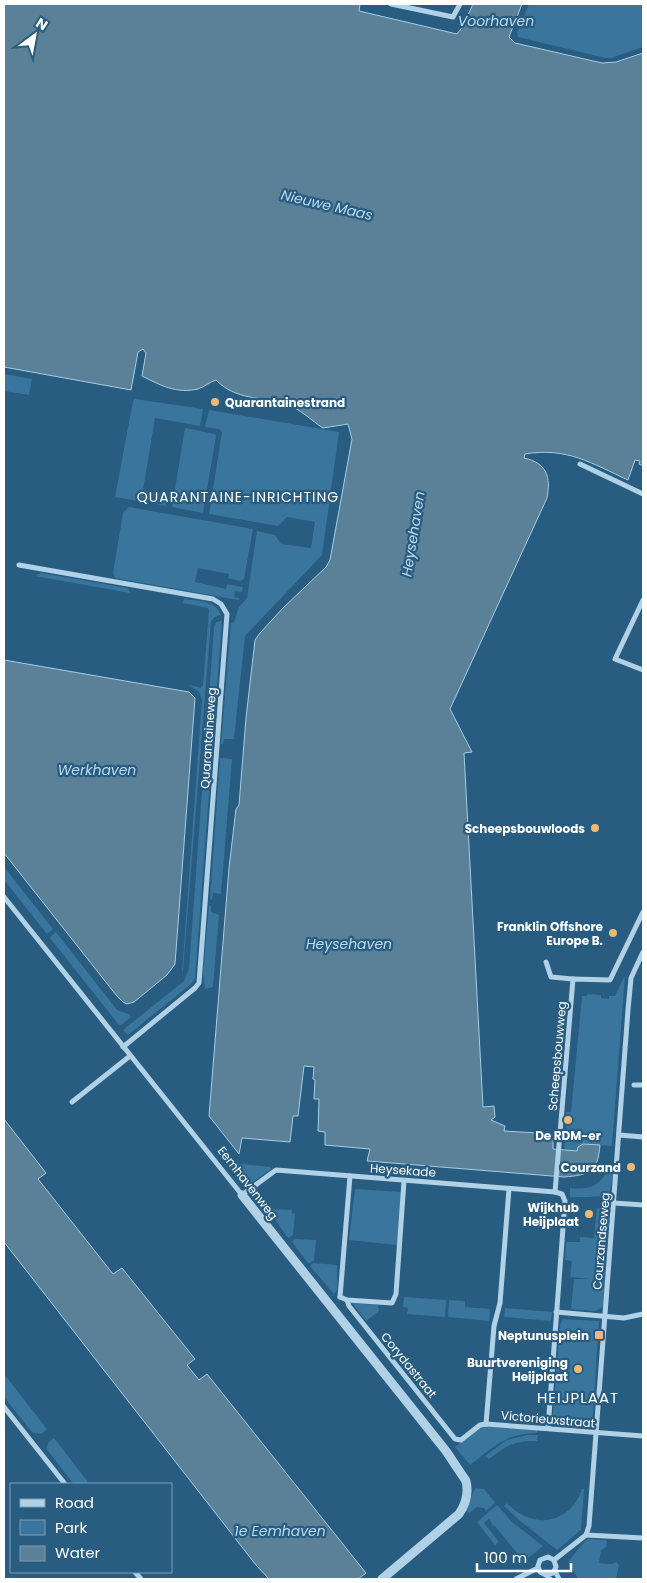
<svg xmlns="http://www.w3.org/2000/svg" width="647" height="1583" font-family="Poppins,sans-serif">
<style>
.green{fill:#39759c}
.water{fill:#5b8199;stroke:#a5cde6}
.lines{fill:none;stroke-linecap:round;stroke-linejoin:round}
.minor{stroke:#b0d1e6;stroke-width:5}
.tertiary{stroke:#b0d1e6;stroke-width:9}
.poi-dot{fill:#eeb976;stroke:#285c81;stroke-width:2}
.labels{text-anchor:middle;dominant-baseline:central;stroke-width:4.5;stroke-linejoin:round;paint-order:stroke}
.poi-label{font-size:12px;font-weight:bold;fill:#fff;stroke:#285c81;text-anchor:end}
.street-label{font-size:12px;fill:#fff;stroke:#285c81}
.water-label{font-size:14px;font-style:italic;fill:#bbdaee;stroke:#285c81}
.neighbourhood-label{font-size:14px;letter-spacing:1px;fill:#fff;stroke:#285c81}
.quarter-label{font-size:15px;letter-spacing:1px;fill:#fff;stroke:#285c81}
</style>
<rect width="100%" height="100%" fill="#285c81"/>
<!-- green -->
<g class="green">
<polygon points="529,4 643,4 643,47 611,58 605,58 518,37 517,32"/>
<polygon points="4,374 32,379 29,395 4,391"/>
<polygon points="135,399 203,409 200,426 155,418 143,490 168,496 166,506 115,497 133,401"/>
<polygon points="209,410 339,432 322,555 245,636 234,739 224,739 223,744 221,744 231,623 234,622 239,607 247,598 257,531 275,535 281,544 311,548 315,522 287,517 278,526 209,514 222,432 219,429 205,427"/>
<polygon points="185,428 215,434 216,436 203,513 172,507"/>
<polygon points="129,507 253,529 244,579 240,581 228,578 229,574 198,568 195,582 226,589 227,584 243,587 242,592 235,591 234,597 240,598 238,600 115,578 113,573 123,513"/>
<polygon points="41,573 127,588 129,590 130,593 35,576"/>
<path d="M184,599C197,601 216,600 221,615L215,617L211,621L183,970L182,972L202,700L199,692L189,685L201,688L203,685L209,610L208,608L183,603Z"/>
<polygon points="222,621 195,978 191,984 128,1035 123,1030 184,981 189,969 214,627 216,622"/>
<polygon points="220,758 232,759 221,894 213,893 212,899 210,900"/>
<polygon points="4,867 53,929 47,934 4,880"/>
<polygon points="209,905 211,906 211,912 219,915 213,987 205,989 203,974"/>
<polygon points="56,932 117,1010 129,1014 131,1017 121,1025 119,1025 50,938 50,937"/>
<polygon points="625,975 612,1146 583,1144 578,1152 564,1150 567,1122 566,1112 571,1112 582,996 587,996 587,994 601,995 601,998 609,999 609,996 615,996"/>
<polygon points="232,1163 270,1167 271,1169 251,1184 250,1182 249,1183"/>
<path d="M614,1169L609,1196C595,1196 583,1198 570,1197V1188C588,1190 599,1187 608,1170Z"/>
<polygon points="355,1189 401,1192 397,1245 349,1240"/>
<polygon points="597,1208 608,1209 608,1212 610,1213 603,1307 595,1311 571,1309 574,1279 590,1279 570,1277 572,1261 565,1260 566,1244 567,1242 580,1242 580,1237 594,1238"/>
<polygon points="272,1209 292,1210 292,1213 295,1214 293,1235 288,1238 269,1211"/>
<polygon points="295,1239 316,1240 314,1260 310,1263 308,1263 292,1242"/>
<polygon points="313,1263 337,1265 337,1290 334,1294 310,1266"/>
<polygon points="404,1297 446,1300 445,1317 407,1314 408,1308 403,1307"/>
<polygon points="449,1300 465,1301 465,1307 490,1309 489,1321 448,1317"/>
<polygon points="352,1303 378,1305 379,1311 366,1321"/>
<polygon points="505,1308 552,1312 551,1321 504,1317"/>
<polygon points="563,1319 599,1321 592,1429 552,1426 560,1325"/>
<polygon points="4,1374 47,1429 41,1434 34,1433 31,1431 4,1397"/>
<path d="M481,1426L537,1430V1433C504,1434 495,1446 470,1465L455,1447Z"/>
<path d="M527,1435H538L537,1441C514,1441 507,1445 489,1459L485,1456L507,1440Z"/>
<path d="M54,1438L88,1482C83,1485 77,1485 72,1482L49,1452L47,1449L48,1443Z"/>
<polygon points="476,1488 484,1489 495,1503 486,1511 484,1508 477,1507 469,1513 467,1511 473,1492"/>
<path d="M582,1489H584L581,1530L557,1550L519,1520L504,1506L507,1503C531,1530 570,1525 582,1489Z"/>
<polygon points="497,1505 512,1522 543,1546 522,1563 520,1561 522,1559 494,1525 492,1526 492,1524 489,1519 484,1523 499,1542 495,1545 477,1522"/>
<polygon points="589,1539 605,1540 607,1541 606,1547 601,1550 599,1563 612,1564 616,1562 619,1565 616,1579 578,1579 568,1562 586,1540"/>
</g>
<!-- water -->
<g class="water">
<path d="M4,4H360L359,11L457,34L463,26L473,4H522L509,37L515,43L602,63L616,62L643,53V466L639,464L640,461L635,460L628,480C591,463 567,447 525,454L524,458C547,463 551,477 547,498L450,709L472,752L464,753L483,1107L494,1106L495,1117L491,1120L505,1126L504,1131L538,1133L553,1139V1149L577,1151L578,1147L583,1144L600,1145C598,1172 589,1175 564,1177L367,1161L370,1149L325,1145V1132L318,1131L319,1099H314L315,1080L313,1079L314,1067L304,1066L298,1116H293L290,1142L242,1138L239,1154L209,1116L229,868L236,809L239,805L246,718L255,640L260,633L283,608L326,567L330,560L352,439L348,424L323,428C312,421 299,408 286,404C262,397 235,400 216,380C210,382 204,387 198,389C176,394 160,385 142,376L146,353L143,349L138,352L131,390L4,367Z"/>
<polygon points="4,660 189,692 195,698 175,964 167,975 134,1002 127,1004 123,1002 116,995 4,853"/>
<polygon points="4,1119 46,1173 38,1179 113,1274 122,1268 195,1359 187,1365 199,1380 207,1374 366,1573 358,1579 269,1579 256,1565 4,1242"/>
</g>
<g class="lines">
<!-- minor -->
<g class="minor">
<polyline points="391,4 453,17 460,4"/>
<polyline points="580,464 643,494"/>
<polyline points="19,565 213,599 221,604 227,614 199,983 195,988 123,1047"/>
<polyline points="643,600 615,659 643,670"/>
<polyline points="4,897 242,1195 276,1170 555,1192 562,1194 565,1201 548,1428"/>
<polyline points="546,962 551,977 573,979"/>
<polyline points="634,1085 643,1085"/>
<polyline points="72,1102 130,1056"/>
<polyline points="619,1135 643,1137"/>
<polyline points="555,1192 573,979 610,980 643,912"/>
<polyline points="614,1203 643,1205"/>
<polyline points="340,1297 347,1300 392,1303 396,1294 404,1181"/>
<polyline points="340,1297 350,1176"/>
<polyline points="347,1300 349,1306 455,1439 461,1440 480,1425 486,1424 643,1436"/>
<polyline points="556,1312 624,1318 643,1314"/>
<polyline points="4,1407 65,1484"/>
<polyline points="486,1424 494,1326 500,1303 509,1189"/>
<polyline points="586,1535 643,1538"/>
<polyline points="554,1560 586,1535 589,1526 628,1010 631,978 643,952"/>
<polyline points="555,1571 559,1579"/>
<polyline points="135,1572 141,1579"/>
<polyline points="546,1575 553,1573 556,1567 554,1560 548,1557 540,1560 538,1566 540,1572 546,1575 550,1579"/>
<polyline points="516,1579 538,1568"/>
</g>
<!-- tertiary -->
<path class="tertiary" d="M242,1195L446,1451L466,1481C469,1494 466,1504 459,1514L382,1579"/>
</g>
<!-- markers -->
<g class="poi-dot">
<circle cx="215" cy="402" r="5"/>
<circle cx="595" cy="828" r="5"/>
<circle cx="613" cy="933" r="5"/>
<circle cx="568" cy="1120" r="5"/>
<circle cx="631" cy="1167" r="5"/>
<circle cx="589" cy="1214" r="5"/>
<rect x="594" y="1330" width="10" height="10" rx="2.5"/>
<circle cx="578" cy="1369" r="5"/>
</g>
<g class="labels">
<!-- poi labels -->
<g class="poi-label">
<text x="225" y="402" text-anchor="start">Quarantainestrand</text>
<text x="585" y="828">Scheepsbouwloods</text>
<text x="603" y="926">Franklin Offshore<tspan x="603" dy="14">Europe B.</tspan></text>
<text x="568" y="1135" text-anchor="middle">De RDM-er</text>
<text x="621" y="1167">Courzand</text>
<text x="579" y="1207">Wijkhub<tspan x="579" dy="14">Heijplaat</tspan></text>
<text x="589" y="1335">Neptunusplein</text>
<text x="568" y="1362">Buurtvereniging<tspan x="568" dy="14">Heijplaat</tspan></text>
</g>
<!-- street labels -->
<g class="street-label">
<text transform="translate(208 738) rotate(-86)">Quarantaineweg</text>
<text transform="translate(557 1056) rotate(-85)">Scheepsbouwweg</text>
<text transform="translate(403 1170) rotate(4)">Heysekade</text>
<text transform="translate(248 1183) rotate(52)">Eemhavenweg</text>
<text transform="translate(601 1241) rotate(-85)">Courzandseweg</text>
<text transform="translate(409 1365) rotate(51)">Corydastraat</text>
<text transform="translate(548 1419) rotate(5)">Victorieuxstraat</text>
</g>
<!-- water labels -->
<g class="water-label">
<text x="496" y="21">Voorhaven</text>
<text transform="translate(327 205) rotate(13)">Nieuwe Maas</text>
<text transform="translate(413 534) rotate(-81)">Heysehaven</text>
<text x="97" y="770">Werkhaven</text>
<text x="349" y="944">Heysehaven</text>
<text x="280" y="1531">1e Eemhaven</text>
</g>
<!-- neighbourhood labels -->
<g class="neighbourhood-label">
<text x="238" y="497">QUARANTAINE-INRICHTING</text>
</g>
<!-- quarter labels -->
<g class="quarter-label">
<text x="578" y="1397">HEIJPLAAT</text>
</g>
</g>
<!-- border -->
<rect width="647" height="1583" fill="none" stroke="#ffffff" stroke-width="10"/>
<!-- legend -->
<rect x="10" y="1483" width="162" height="90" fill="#285c81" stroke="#7e9db3"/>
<rect x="20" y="1499" width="25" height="8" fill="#b0d1e6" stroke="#7e9db3"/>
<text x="55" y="1508" font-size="15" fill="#ffffff">Road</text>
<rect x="20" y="1520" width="25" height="15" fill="#39759c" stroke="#7e9db3"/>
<text x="55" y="1533" font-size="15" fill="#ffffff">Park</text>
<rect x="20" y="1546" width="25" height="15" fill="#5b8199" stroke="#7e9db3"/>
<text x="55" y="1558" font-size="15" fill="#ffffff">Water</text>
<!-- north arrow -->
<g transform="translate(35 35) rotate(32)" stroke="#285c81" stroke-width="4" paint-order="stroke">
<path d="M0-4L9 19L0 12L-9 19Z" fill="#ffffff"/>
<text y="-8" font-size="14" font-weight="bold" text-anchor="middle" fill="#ffffff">N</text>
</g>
<!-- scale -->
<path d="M477 1563v8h94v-8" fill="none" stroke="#ffffff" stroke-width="2.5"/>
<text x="484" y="1563" font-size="15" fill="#ffffff" stroke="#285c81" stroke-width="4" paint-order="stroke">100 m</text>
</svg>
